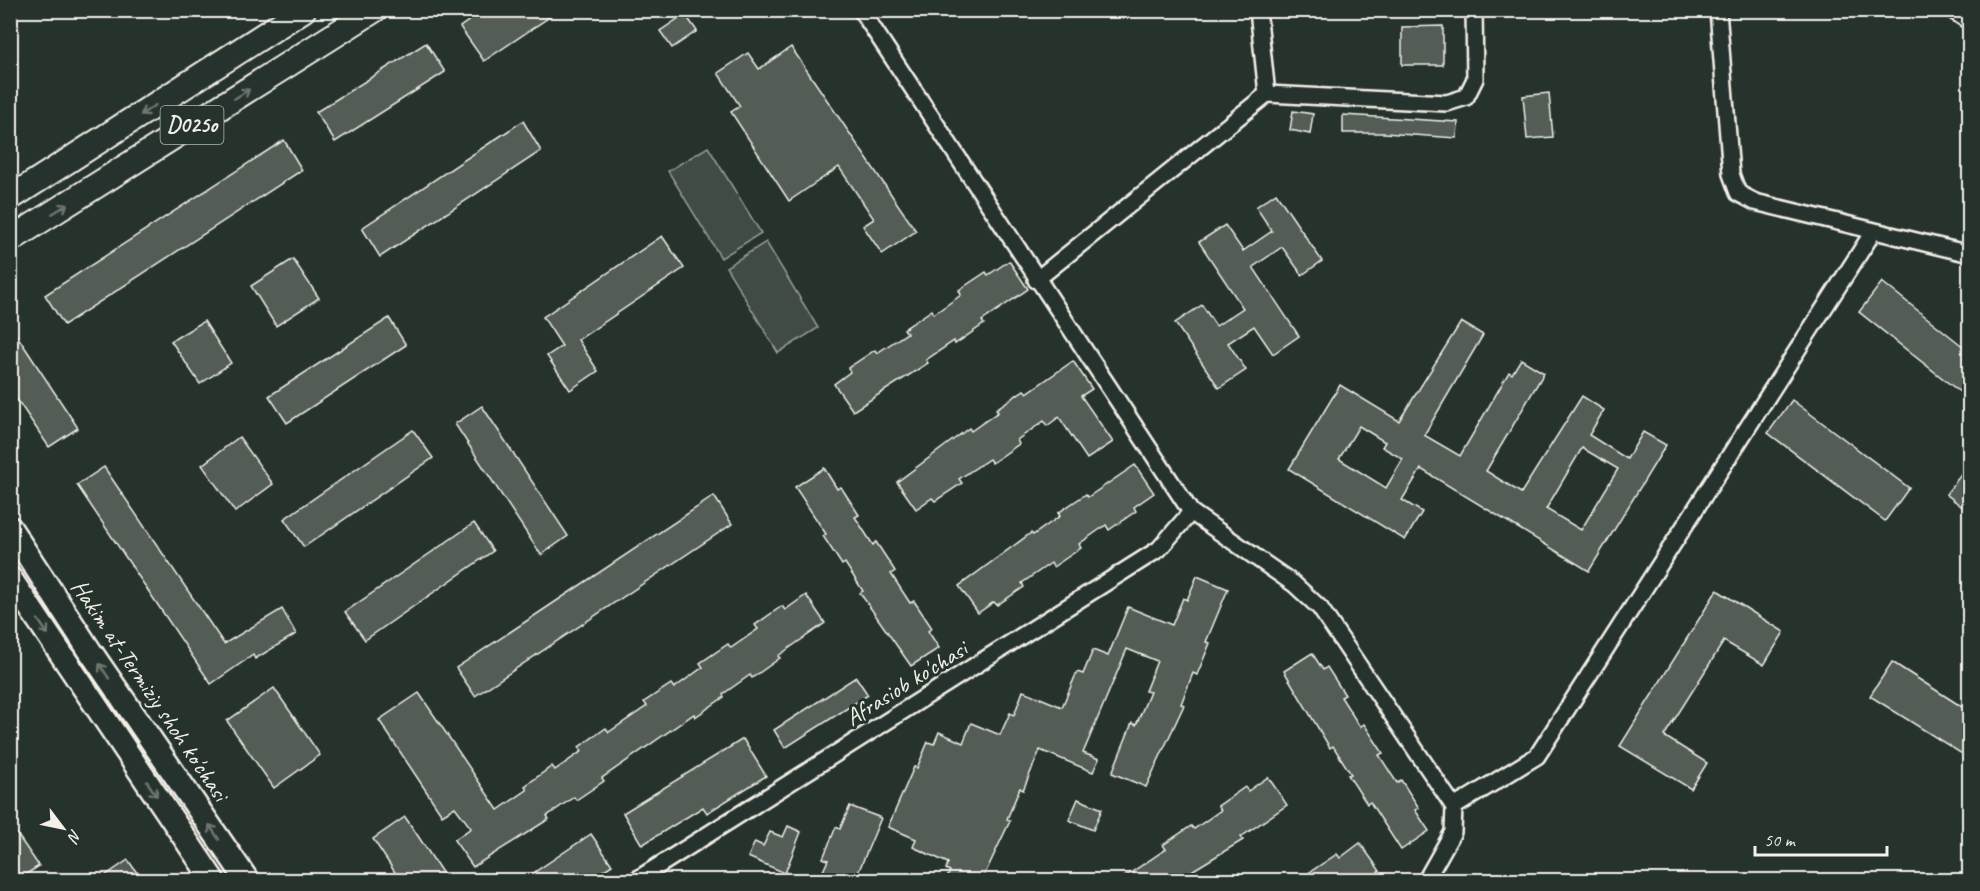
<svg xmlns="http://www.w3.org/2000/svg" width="1980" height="891" font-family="Caveat,sans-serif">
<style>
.green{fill:#414b45;stroke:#9a9e96;stroke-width:1.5}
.building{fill:#525c55;stroke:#f4f1e8;stroke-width:1.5;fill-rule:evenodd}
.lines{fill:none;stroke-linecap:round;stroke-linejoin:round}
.street-casing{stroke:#f4f1e8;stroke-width:20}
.secondary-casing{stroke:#f4f1e8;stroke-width:27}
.primary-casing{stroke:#f4f1e8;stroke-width:28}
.street{stroke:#26332d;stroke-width:15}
.secondary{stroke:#26332d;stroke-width:22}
.primary{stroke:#26332d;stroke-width:24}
.oneway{stroke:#6e766e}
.labels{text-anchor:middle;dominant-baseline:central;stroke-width:6;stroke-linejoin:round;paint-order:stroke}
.shield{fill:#26332d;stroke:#b6b8b0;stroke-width:1.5}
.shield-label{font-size:22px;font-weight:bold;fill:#f4f1e8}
.street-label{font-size:24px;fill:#f4f1e8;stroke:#26332d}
</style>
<rect width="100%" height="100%" fill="#26332d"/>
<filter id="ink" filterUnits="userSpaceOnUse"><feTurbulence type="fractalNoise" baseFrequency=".0167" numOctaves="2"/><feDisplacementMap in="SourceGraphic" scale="12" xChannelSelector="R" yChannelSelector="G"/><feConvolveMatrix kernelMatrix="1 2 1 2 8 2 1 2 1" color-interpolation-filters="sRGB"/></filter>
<g filter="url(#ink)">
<!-- green -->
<g class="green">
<polygon points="708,147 761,233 721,258 668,171"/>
<polygon points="766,242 818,328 778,353 726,267"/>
</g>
<!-- building -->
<g class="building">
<polygon points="484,10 560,10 484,61 460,27"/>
<polygon points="685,14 697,31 672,48 660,31"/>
<polygon points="1443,26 1443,65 1402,65 1402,27"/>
<polygon points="426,43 445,72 335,142 316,112"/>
<polygon points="791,47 916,231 882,254 863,226 874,219 839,167 789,201 731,112 740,106 718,73 748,53 759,69"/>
<polygon points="1549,93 1553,137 1527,139 1523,96"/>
<polygon points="1293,111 1313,114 1310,134 1290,130"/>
<polygon points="1343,115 1458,122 1457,138 1384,133 1343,133"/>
<polygon points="523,121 541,151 380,257 362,228"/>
<polygon points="284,140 302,170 64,325 45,295"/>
<polygon points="1276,193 1322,261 1302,275 1282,247 1253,267 1299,336 1273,354 1254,326 1228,343 1246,370 1219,388 1175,323 1202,305 1216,326 1243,308 1199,242 1225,225 1243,251 1272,231 1256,207"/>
<polygon points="662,236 684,268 578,340 598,371 570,390 547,356 562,346 543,317"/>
<polygon points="293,259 319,298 276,326 251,286"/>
<polygon points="1009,261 1028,289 982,321 984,324 955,344 954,341 926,360 928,363 853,411 834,384 850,372 848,368 875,350 877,353 907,333 904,329 932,310 934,314 961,295 959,290 986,272 988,275"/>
<polygon points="1882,282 1970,352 1970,400 1859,312"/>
<polygon points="389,318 406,345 287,423 269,396"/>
<polygon points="204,321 231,363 200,384 171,341"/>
<path d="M1461,322L1483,335L1424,435L1460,456L1509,372L1512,374L1521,359L1544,373L1486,471L1521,493L1582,396L1604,410L1589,435L1627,459L1643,432L1666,445L1589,571L1421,469L1402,500L1422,512L1405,540L1289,469L1340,385L1399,421ZM1359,426L1385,442L1382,447L1403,459L1386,488L1339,459ZM1582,448L1618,469L1581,530L1546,509Z"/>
<polygon points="10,325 78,428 49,447 10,389"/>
<polygon points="1073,361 1092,389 1081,396 1113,442 1087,459 1059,417 1047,426 1044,421 1017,440 1019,444 992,463 989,459 959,479 962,483 935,501 932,498 916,509 897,482 969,428 971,431 998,412 996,409 1024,390 1027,393"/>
<polygon points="1792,400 1909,488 1885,521 1768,433"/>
<polygon points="482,406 568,536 541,555 455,424"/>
<polygon points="413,430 433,458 304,547 284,519"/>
<polygon points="239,437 273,484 235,512 202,465"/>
<polygon points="1970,463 1970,513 1946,494"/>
<polygon points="1135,465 1154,493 1134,507 1136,511 1109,530 1106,525 1079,544 1081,548 1053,567 1051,563 1022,583 1024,587 997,605 994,602 978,613 959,586 1031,533 1033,535 1060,516 1058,513 1086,494 1088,497"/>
<polygon points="104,467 224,644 282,609 296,634 255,659 253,655 211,684 77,485"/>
<polygon points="824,468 837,489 841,487 859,515 855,517 873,545 876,542 895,571 891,574 910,603 914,601 932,628 928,631 939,648 911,666 860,593 863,591 845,563 842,565 823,536 826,534 795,487"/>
<polygon points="714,496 732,524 475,696 456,668"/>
<polygon points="474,523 493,551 365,640 345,612"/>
<polygon points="1197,576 1228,589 1206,642 1210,643 1197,675 1193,673 1181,704 1184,705 1146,787 1112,773 1132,723 1136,725 1150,692 1145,691 1157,661 1127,649 1083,753 1099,759 1093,772 1040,750 1023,790 1020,788 1007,819 1010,821 982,880 946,880 950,871 946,869 948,863 913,847 916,839 888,827 914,767 917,768 928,742 934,744 939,732 963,743 971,723 1000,735 1010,713 1014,715 1023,691 1062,707 1077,672 1083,674 1093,650 1108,656 1128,607 1172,625 1183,598 1187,600"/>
<polygon points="1717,590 1784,632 1764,665 1724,641 1664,736 1707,763 1691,789 1620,746"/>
<polygon points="806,595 825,623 778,656 780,658 752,678 750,675 723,694 724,697 695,717 694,714 602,778 604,781 576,800 574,797 547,816 549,819 473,867 454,840 471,828 455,807 442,815 379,720 419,693 498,810 527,790 525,786 552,766 555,770 582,751 579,747 606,728 609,732 647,706 644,702 671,684 674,688 703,667 700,663 728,644 731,648 758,629 755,625 782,606 785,610"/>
<polygon points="1312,653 1323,670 1327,667 1345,695 1341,697 1360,727 1364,724 1383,753 1379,755 1397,783 1401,780 1419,808 1415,810 1429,831 1401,850 1370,802 1367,804 1348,775 1351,774 1333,746 1330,748 1284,671"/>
<polygon points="1892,662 1970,712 1970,759 1870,696"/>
<polygon points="856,677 868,695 785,748 774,730"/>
<polygon points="274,688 320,755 274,788 227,721"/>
<polygon points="743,739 766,776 707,813 703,807 642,845 623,813"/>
<polygon points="1268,777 1287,805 1241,837 1243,840 1185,875 1189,880 1120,880 1166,849 1163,845 1191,826 1194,829 1221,810 1218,806 1245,787 1248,791"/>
<polygon points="1078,799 1102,809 1093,830 1069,820"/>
<polygon points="850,806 881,818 855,880 819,880 828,860 823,858 836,827 840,829"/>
<polygon points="405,817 416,833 447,880 400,880 373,839"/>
<polygon points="10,824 39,866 17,880 10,880"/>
<polygon points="788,826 801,832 785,873 748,857 755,842 763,846 770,832 783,837"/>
<polygon points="591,834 612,865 589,880 523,880"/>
<polygon points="1360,843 1380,871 1366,880 1298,880 1337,854 1340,858"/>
<polygon points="128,860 142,880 99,880"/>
</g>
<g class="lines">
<!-- street casing -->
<g class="street-casing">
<g id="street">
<polyline points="861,10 1191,512 1294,584 1320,608 1454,807 1453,832 1426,880"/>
<polyline points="1258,10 1267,94"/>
<polyline points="1718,10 1731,174 1738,193 1755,202 1970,254"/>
<polyline points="1952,10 1970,22"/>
<polyline points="1036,280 1267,94 1447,103 1466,97 1475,79 1474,10"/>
<polyline points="1454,807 1537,756 1873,232"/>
<polyline points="636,880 1159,549 1191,512"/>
</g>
</g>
<!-- secondary casing -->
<g class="secondary-casing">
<g id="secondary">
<polyline points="10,528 90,651 247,880"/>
<polyline points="10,578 213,880"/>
</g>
</g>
<!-- primary casing -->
<g class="primary-casing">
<g id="primary">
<polyline points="10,198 303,10"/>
<polyline points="10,240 374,10"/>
</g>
</g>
<!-- street -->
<use href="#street" class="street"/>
<!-- secondary -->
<use href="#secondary" class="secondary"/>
<!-- primary -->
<use href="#primary" class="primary"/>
</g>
<!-- one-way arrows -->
<defs><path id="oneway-shaft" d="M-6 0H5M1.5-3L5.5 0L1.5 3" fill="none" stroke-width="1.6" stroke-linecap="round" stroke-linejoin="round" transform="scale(1.5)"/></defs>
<g class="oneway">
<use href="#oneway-shaft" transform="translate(242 94) rotate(-32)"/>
<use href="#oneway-shaft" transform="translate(148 110) rotate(147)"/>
<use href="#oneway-shaft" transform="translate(60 209) rotate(-32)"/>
<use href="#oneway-shaft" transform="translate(43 627) rotate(56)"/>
<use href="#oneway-shaft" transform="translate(104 671) rotate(-124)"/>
<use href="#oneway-shaft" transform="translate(152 789) rotate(56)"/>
<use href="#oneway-shaft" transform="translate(214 832) rotate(-124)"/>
</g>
</g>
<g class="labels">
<!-- shield labels -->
<rect class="shield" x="160.5" y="106" width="63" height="38" rx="4.5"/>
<g class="shield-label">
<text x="192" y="125">D025o</text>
</g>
<!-- street labels -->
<g class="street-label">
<text transform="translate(906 683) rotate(-32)">Afrasiob ko'chasi</text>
<text transform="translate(150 690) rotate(56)">Hakim at-Termiziy shoh ko'chasi</text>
</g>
</g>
<!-- margin -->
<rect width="1980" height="891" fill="none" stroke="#26332d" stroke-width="36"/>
<rect x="18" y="18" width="1944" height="855" fill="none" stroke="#f4f1e8" stroke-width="2" filter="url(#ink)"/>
<!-- north arrow -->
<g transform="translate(63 828) rotate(122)" stroke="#26332d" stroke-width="4.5" paint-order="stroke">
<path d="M0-4.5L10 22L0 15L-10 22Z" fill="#f4f1e8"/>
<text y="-9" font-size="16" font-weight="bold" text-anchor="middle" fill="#f4f1e8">N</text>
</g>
<!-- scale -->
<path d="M1755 846v9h132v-9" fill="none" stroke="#f4f1e8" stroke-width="3"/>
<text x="1764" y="846" font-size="18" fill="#f4f1e8" stroke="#26332d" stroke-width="4.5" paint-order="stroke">50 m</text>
</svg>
